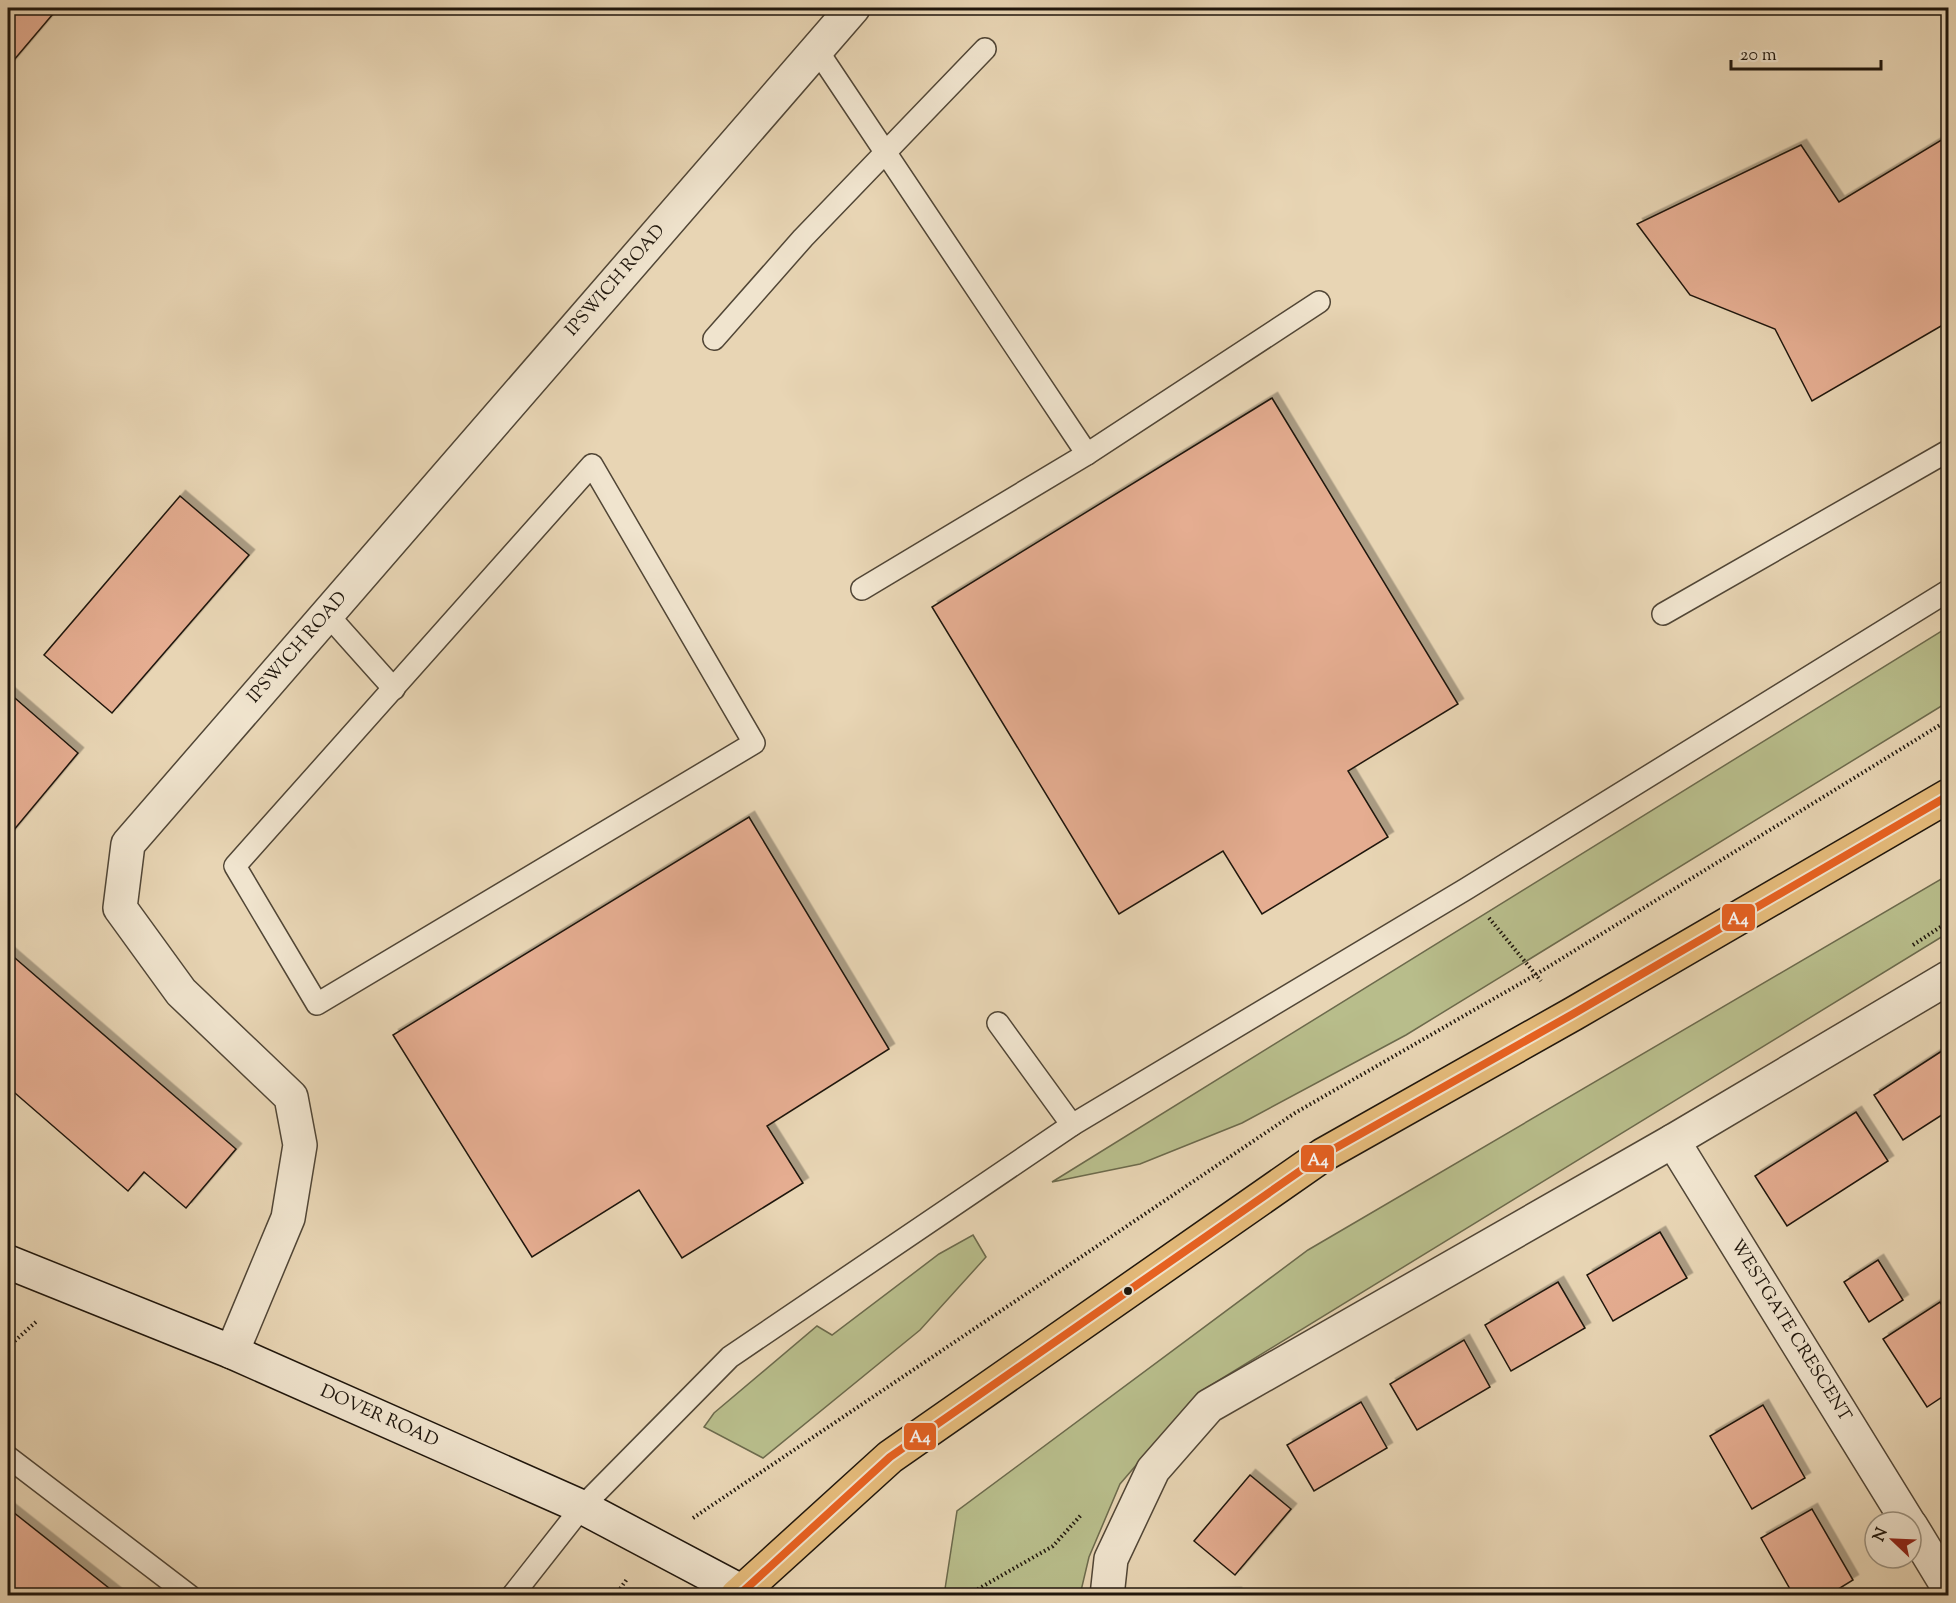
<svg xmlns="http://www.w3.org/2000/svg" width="1956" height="1603" font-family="'Sorts Mill Goudy',serif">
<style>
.green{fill:#b8bd8b;stroke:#6c6a4c;stroke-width:1.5}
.building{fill:#e5ad91;stroke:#1f160c;stroke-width:1.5;filter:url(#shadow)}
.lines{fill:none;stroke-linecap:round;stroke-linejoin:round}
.lane-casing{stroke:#514636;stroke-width:24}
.street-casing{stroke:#514636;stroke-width:36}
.secondary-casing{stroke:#1f160c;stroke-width:36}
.primary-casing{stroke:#1f160c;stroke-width:36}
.path{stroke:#1f160c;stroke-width:4;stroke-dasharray:1.5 3;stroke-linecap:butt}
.lane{stroke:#f0e4ce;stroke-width:21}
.street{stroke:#f0e4ce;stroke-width:33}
.secondary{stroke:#f0e4ce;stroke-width:33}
.primary{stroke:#e4ba7a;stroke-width:33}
.bus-1-casing{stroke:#f0e4ce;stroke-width:12}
.bus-1{stroke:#e76121;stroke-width:8}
.bus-dot{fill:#1f160c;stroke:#f0e4ce;stroke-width:2}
.labels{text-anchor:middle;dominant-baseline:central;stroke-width:4.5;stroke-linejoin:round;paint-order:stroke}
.street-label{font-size:18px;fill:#1f160c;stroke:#f0e4ce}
.line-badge{stroke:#f0e4ce;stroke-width:2}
.badge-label{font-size:16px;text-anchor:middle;font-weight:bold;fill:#fff}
</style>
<defs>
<filter id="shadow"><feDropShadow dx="5.5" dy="-5.5" stdDeviation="0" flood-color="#0004"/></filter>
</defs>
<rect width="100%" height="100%" fill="#e8d5b4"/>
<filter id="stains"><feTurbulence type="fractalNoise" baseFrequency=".00333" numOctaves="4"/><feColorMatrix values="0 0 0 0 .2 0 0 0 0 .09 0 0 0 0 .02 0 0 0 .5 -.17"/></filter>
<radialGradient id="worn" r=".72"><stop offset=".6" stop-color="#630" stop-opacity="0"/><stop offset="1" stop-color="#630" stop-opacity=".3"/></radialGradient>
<!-- green -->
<g class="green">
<polygon points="1948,627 1948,702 1406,1035 1242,1123 1140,1164 1052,1182"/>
<polygon points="1948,875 1948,933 1198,1393 1120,1484 1089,1557 1080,1595 952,1596 945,1589 957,1511 1308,1250"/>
<polygon points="973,1235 986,1257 920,1330 763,1458 704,1427 714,1413 817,1326 832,1335 939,1254"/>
</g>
<!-- building -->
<g class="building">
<polygon points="8,8 58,8 8,67"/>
<polygon points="1948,136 1948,322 1812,401 1775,329 1690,295 1637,224 1801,145 1839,202"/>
<polygon points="1272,398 1458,704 1348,771 1388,837 1262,914 1223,851 1119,914 932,607"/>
<polygon points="180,496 249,555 112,713 44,655"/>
<polygon points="8,692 78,753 8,837"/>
<polygon points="749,817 889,1049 767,1126 803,1183 682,1258 639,1190 532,1257 393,1035"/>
<polygon points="8,952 236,1149 186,1208 144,1172 128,1191 8,1087"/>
<polygon points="1948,1047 1948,1111 1903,1140 1874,1095"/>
<polygon points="1856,1112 1888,1161 1787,1226 1755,1176"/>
<polygon points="1660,1232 1687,1278 1613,1321 1587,1275"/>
<polygon points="1878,1260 1903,1300 1869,1322 1844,1282"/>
<polygon points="1558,1282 1585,1328 1511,1371 1485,1325"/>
<polygon points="1940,1302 1948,1315 1948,1393 1927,1407 1883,1339"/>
<polygon points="1464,1340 1490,1387 1417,1430 1390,1384"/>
<polygon points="1361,1402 1387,1448 1314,1491 1287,1445"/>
<polygon points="1763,1405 1805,1478 1752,1509 1710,1436"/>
<polygon points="1250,1475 1291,1509 1235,1575 1194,1541"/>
<polygon points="8,1508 119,1596 8,1596"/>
<polygon points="1812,1509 1853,1580 1827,1596 1794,1596 1761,1538"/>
<polygon points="1236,1593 1236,1596 1182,1596 1182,1594"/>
</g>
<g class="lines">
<!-- lane casing -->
<g class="lane-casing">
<g id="lane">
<polyline points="817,50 1087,454"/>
<polyline points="714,339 803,238 985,49"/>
<polygon points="592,465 754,743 317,1004 235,866"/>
<polyline points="862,589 1087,454 1319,302"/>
<polyline points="327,614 394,689"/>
<polyline points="1663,614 1948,451"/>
<polyline points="998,1023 1072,1125"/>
<polyline points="8,1457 190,1596"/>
<polyline points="512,1596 582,1507 730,1357 1072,1125 1466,889 1948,591"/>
</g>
</g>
<!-- street casing -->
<g class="street-casing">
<g id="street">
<polyline points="1673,1141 1908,1522"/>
<polyline points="232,1352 288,1218 300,1145 291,1097 181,992 120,908 128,844 853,8"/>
<polyline points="1911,1526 1948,1587"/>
<polyline points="1107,1596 1111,1559 1153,1470 1209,1406 1673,1141 1948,978"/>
</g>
</g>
<!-- secondary casing -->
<g class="secondary-casing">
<polyline id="secondary" points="8,1262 232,1352 582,1507 750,1596"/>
</g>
<!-- primary casing -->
<g class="primary-casing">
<polyline id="primary" points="737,1596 890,1457 1323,1155 1573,1014 1948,796"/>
</g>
<!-- path -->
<g class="path">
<polyline points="1489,918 1541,981"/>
<polyline points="1913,945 1948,922"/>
<polyline points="8,1347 38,1320"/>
<polyline points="693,1518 1295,1113 1535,975 1948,720"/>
<polyline points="615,1596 627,1579"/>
<polyline points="966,1596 1053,1546 1082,1514"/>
</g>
<!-- lane -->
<use href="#lane" class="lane"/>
<!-- street -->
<use href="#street" class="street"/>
<!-- secondary -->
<use href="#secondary" class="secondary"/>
<!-- primary -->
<use href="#primary" class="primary"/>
<!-- bus-1 casing -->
<g class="bus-1-casing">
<polyline id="bus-1" points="738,1596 890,1457 1323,1155 1573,1014 1948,796"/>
</g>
<!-- bus-1 -->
<use href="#bus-1" class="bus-1"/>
</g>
<!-- markers -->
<circle class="bus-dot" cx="1128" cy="1291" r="5"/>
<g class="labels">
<!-- street labels -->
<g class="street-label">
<text transform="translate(616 281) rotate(-49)">IPSWICH ROAD</text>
<text transform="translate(298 648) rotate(-49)">IPSWICH ROAD</text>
<text transform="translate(1790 1331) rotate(58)">WESTGATE CRESCENT</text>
<text transform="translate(379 1417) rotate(24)">DOVER ROAD</text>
</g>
</g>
<g class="line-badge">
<rect x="1721" y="903" width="35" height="29" rx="6" fill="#e76121"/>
<rect x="1300" y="1144" width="35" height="29" rx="6" fill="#e76121"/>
<rect x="903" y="1422" width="34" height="29" rx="6" fill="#e76121"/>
</g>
<g class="badge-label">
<text x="1738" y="924">A4</text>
<text x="1318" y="1165">A4</text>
<text x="920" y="1442">A4</text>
</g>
<!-- margin -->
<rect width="1956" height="1603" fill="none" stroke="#e8d5b4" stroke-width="30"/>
<rect x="9" y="9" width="1938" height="1585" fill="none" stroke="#1f160c" stroke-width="3"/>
<rect x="15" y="15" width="1926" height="1573" fill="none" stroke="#1f160c" stroke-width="1.5"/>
<!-- north arrow -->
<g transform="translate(1893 1540) rotate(293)"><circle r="28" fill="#f0e4ce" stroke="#9c9280" stroke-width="1.5"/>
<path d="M0-4.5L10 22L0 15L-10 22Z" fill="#8f2418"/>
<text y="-9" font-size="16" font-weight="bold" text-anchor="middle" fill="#1f160c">N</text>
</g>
<!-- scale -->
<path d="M1731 60v9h150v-9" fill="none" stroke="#1f160c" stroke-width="3"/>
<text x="1740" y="60" font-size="18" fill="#1f160c" stroke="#f0e4ce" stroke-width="4.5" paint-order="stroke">20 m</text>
<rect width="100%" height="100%" filter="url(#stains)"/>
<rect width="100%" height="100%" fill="url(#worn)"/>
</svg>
